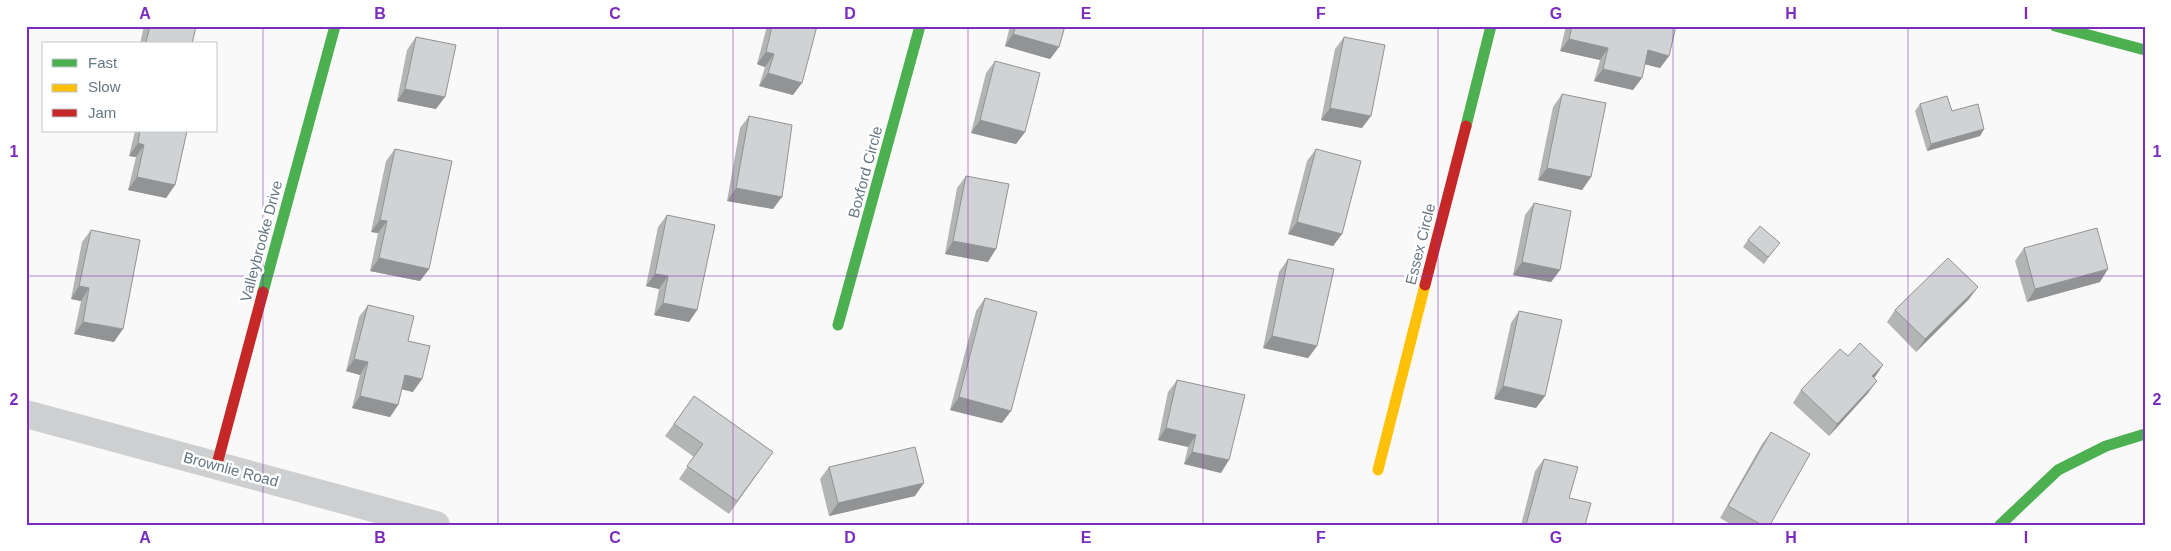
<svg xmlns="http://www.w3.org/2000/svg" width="2171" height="551" font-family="Helvetica,sans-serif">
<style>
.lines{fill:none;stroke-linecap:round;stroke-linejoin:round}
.street{stroke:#cecfd0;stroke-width:28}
.fast{stroke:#4caf50;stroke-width:11}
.slow{stroke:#ffc107;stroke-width:11}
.jam{stroke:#c62828;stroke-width:11}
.wall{fill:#b3b5b5}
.shaded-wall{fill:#929394}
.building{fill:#d0d2d3;stroke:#929394}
.grid{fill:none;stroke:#7b2cbf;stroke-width:1;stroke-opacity:0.55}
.labels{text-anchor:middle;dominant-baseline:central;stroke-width:5;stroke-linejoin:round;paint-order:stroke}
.street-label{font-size:15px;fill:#657683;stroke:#fff}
.neatline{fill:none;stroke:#7b2cbf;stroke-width:2}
.grid-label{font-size:16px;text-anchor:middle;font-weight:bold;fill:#7b2cbf}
</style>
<rect width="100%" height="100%" fill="#f9f9f9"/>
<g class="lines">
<!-- street -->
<polyline class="street" points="26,414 436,525"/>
<!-- fast -->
<g class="fast">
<polyline points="2055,26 2145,50"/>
<polyline points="1466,126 1491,26"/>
<polyline points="263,292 335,26"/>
<polyline points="838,325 920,26"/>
<polyline points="2000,525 2058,470 2106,446 2145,434"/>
</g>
<!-- slow -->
<polyline class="slow" points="1378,470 1425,285"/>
<!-- jam -->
<g class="jam">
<polyline points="1425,285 1466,126"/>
<polyline points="217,464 263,292"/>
</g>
</g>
<!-- wall -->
<g class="wall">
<polygon points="144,26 196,26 192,44 140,44"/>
<polygon points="767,26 817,26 793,95 759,86 765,67 757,64"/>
<polygon points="1010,26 1065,26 1059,47 1050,59 1005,46"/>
<polygon points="1566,26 1676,26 1669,56 1660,68 1645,64 1633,90 1594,81 1600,60 1560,51"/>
<polygon points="416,37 436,109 397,101 407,50"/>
<polygon points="1344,37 1362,128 1321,120 1335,49"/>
<polygon points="995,61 1025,132 1016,144 971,133 986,73"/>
<polygon points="1562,94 1591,177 1582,190 1538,180 1553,107"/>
<polygon points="1920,104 1952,111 1984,129 1980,136 1927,151 1915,111"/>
<polygon points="749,116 773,209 727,201 740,128"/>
<polygon points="135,131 187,131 175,185 166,198 128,190 136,157 129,156"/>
<polygon points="395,149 429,269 420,281 370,271 378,233 371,232 386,161"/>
<polygon points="1316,149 1342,234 1333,246 1288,234 1307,161"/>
<polygon points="966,176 988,262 945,254 957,188"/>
<polygon points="1534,203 1560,270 1551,282 1513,275 1525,215"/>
<polygon points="667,215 697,310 689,322 654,315 659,289 646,286 658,227"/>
<polygon points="91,230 114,342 74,334 81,301 71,299 82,242"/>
<polygon points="1748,240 1775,249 1764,264 1743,247"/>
<polygon points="2024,248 2100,282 2027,302 2015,261"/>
<polygon points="1288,259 1317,346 1308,358 1263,348 1279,272"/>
<polygon points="985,298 1002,423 950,410 976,311"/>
<polygon points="1969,299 1916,352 1887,322 1895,310"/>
<polygon points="368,305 408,341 413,392 402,389 398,405 390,417 352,408 360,375 346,371 359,317"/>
<polygon points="1519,311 1545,396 1536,408 1494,399 1511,323"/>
<polygon points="1848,356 1874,378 1868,393 1829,436 1793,403 1801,390"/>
<polygon points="1177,380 1221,473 1184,464 1188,447 1158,440 1168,392"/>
<polygon points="694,396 773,452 729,514 679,479 694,457 665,436"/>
<polygon points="1771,432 1770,525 1732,525 1720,518 1762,444"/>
<polygon points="1544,459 1569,498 1585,525 1521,525 1535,471"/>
<polygon points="829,467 915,496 829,516 820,479"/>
</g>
<!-- shaded-wall -->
<g class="shaded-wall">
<polygon points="1013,34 1059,47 1050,59 1005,46"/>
<polygon points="1569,39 1608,48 1600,60 1560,51"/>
<polygon points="1648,50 1669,56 1660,68 1640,63"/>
<polygon points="766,52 774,54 765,67 757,64"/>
<polygon points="1603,69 1642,78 1633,90 1594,81"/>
<polygon points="768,73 802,83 793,95 759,86"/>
<polygon points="405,89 445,97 436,109 397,101"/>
<polygon points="1330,108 1371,116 1362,128 1321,120"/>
<polygon points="980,120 1025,132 1016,144 971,133"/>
<polygon points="1984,129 1980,136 1927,151 1931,144"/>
<polygon points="138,143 144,145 136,157 129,156"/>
<polygon points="1547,168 1591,177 1582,190 1538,180"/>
<polygon points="137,177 175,185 166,198 128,190"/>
<polygon points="736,188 782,197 773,209 727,201"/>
<polygon points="380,220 387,221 378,233 371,232"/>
<polygon points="1297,222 1342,234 1333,246 1288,234"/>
<polygon points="953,241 996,249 988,262 945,254"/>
<polygon points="379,258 429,269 420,281 370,271"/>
<polygon points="1522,262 1560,270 1551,282 1513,275"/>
<polygon points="2108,269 2100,282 2027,302 2035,289"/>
<polygon points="655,274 668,276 659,289 646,286"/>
<polygon points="79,286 89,288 81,301 71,299"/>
<polygon points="1978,287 1969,299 1916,352 1925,339"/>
<polygon points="663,303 697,310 689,322 654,315"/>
<polygon points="83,322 123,329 114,342 74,334"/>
<polygon points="1272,336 1317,346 1308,358 1263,348"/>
<polygon points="354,359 368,362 360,375 346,371"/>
<polygon points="1883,365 1875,377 1863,389 1872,376"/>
<polygon points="405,375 422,379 413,392 396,388"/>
<polygon points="1877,381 1868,393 1829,436 1837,424"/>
<polygon points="1503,386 1545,396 1536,408 1494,399"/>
<polygon points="360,396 398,405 390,417 352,408"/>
<polygon points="959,397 1011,411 1002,423 950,410"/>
<polygon points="1166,428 1196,435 1188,447 1158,440"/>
<polygon points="1192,452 1229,460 1221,473 1184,464"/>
<polygon points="924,483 915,496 829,516 838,503"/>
</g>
<!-- building -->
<g class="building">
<polygon points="150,26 196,26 192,44 154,44 146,42"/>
<polygon points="772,26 817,26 802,83 768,73 774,54 766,52"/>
<polygon points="1016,26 1065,26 1059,47 1013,34"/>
<polygon points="1572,26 1676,26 1669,56 1648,50 1642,78 1603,69 1608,48 1569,39"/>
<polygon points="416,37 456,45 445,97 405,89"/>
<polygon points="1344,37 1385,45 1371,116 1330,108"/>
<polygon points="995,61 1040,73 1025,132 980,120"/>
<polygon points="1562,94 1606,103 1591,177 1547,168"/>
<polygon points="1947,96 1952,111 1978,104 1984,129 1931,144 1920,104"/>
<polygon points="749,116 792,125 782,197 736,188"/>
<polygon points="140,131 187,131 175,185 137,177 144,145 138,143"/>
<polygon points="395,149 452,161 429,269 379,258 387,221 380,220"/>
<polygon points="1316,149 1361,161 1342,234 1297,222"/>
<polygon points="966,176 1009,184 996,249 953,241"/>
<polygon points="1534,203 1571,211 1560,270 1522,262"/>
<polygon points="667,215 715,225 697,310 663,303 668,276 655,274"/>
<polygon points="1760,226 1780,243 1768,257 1748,240"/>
<polygon points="2097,228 2108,269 2035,289 2024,248"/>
<polygon points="91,230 140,240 123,329 83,322 89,288 79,286"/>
<polygon points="1948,258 1978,287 1925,339 1895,310"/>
<polygon points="1288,259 1334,269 1317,346 1272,336"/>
<polygon points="985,298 1037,312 1011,411 959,397"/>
<polygon points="368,305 414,316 408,341 430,346 422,379 405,375 398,405 360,396 368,362 354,359"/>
<polygon points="1519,311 1562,320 1545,396 1503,386"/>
<polygon points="1860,343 1883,365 1872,376 1877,381 1837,424 1801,390 1840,349 1848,356"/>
<polygon points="1177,380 1245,395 1229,460 1192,452 1196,435 1166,428"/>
<polygon points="694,396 773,452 737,501 687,466 703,444 674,424"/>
<polygon points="1771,432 1810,454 1770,525 1762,525 1728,506"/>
<polygon points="915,447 924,483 838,503 829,467"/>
<polygon points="1544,459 1578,467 1569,498 1591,503 1585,525 1526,525"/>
</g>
<!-- grid -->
<path class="grid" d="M263,26V525M498,26V525M733,26V525M968,26V525M1203,26V525M1438,26V525M1673,26V525M1908,26V525M26,276H2145"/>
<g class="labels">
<!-- street labels -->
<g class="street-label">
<text transform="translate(865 172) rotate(-75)">Boxford Circle</text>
<text transform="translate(261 241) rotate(-75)">Valleybrooke Drive</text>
<text transform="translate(1420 244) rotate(-76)">Essex Circle</text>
<text transform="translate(231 469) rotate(15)">Brownlie Road</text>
</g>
</g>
<!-- border -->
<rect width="2171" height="551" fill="none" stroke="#ffffff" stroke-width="55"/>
<!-- legend -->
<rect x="42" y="42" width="175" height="90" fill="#ffffff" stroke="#c1c8cd"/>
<rect x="52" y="59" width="25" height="8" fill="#4caf50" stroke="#c1c8cd"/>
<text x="88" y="68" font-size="15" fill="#657683">Fast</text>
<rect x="52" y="84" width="25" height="8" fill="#ffc107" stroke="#c1c8cd"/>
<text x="88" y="92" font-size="15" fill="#657683">Slow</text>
<rect x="52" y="109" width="25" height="8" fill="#c62828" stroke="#c1c8cd"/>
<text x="88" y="118" font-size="15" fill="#657683">Jam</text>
<rect x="28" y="28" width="2116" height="496" class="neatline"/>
<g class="grid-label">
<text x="145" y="19">A</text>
<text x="380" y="19">B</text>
<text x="615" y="19">C</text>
<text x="850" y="19">D</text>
<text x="1086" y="19">E</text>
<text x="1321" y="19">F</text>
<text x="1556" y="19">G</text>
<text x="1791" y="19">H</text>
<text x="2026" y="19">I</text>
<text x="14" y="157">1</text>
<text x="2157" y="157">1</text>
<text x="14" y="405">2</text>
<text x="2157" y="405">2</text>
<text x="145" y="543">A</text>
<text x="380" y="543">B</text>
<text x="615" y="543">C</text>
<text x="850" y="543">D</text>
<text x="1086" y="543">E</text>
<text x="1321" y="543">F</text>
<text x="1556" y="543">G</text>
<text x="1791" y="543">H</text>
<text x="2026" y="543">I</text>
</g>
</svg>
